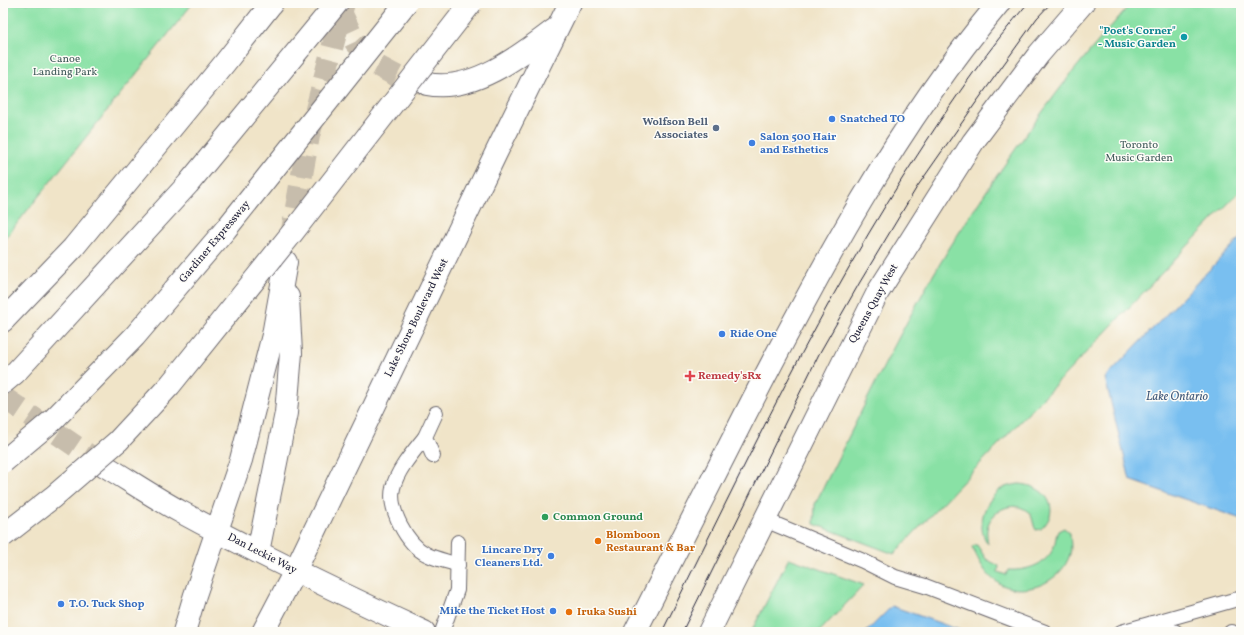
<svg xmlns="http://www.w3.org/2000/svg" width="1244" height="635" font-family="Vollkorn,serif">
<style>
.green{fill:#89e1a5;stroke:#568270}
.water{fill:#79bff0;stroke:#4e7096}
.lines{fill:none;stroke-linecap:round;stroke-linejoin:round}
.tertiary-tunnel{stroke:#c7bdac;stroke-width:22;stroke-dasharray:22 11;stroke-linecap:butt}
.trunk-tunnel{stroke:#c7bdac;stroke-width:22;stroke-dasharray:22 11;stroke-linecap:butt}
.service-casing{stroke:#6a666c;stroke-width:16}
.tertiary-casing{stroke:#6a666c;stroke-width:24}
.trunk-casing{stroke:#6a666c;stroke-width:24}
.motorway-casing{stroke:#6a666c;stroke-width:24}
.service{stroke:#fff;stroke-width:14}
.tertiary{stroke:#fff;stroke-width:22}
.trunk{stroke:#fff;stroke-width:22}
.motorway{stroke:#fff;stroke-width:22}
.tram{stroke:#22223b;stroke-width:1}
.motorway-bridge-casing{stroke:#6a666c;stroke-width:24;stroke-linecap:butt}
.motorway-bridge{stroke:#fff;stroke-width:22}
.culture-dot{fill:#0f9aa8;stroke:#fdfcf7;stroke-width:1.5}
.shop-dot{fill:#3f7fe0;stroke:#fdfcf7;stroke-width:1.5}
.service-dot{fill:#5c6f8a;stroke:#fdfcf7;stroke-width:1.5}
.health-dot{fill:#e0444e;stroke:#fdfcf7;stroke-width:1.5}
.leisure-dot{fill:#2e9e5b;stroke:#fdfcf7;stroke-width:1.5}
.food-dot{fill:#e8710a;stroke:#fdfcf7;stroke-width:1.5}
.labels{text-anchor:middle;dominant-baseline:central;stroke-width:3;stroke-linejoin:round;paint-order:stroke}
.culture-label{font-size:11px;font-weight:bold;fill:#0d838f;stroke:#fdfcf7;text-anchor:end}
.park-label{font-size:11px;fill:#415b5b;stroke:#fdfcf7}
.shop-label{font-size:11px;font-weight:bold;fill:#366cbe;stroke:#fdfcf7;text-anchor:start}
.service-label{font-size:11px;font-weight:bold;fill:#4e5e75;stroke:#fdfcf7;text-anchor:end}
.street-label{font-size:11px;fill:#22223b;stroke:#fdfcf7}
.health-label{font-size:11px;font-weight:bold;fill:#be3a42;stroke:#fdfcf7;text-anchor:start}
.leisure-label{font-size:11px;font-weight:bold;fill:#27864d;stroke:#fdfcf7;text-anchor:start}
.food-label{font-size:11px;font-weight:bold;fill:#c56008;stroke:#fdfcf7;text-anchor:start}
.water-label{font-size:12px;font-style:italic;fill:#40597a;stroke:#fdfcf7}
</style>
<rect width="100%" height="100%" fill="#fdfcf7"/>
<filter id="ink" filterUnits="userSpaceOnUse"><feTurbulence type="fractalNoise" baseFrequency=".025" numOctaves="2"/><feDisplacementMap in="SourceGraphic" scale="8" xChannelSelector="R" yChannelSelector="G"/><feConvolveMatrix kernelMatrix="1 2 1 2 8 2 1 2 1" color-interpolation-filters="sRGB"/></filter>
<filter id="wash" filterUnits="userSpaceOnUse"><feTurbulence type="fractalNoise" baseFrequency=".012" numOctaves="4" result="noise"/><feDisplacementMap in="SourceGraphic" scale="16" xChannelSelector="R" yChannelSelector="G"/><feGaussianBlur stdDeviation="0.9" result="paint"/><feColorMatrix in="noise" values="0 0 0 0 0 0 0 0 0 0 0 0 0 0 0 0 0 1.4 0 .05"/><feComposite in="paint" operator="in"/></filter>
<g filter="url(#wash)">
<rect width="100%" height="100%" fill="#f0e4c8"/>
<!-- green -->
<g class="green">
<polygon points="3,3 193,3 3,241"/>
<path d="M1131,3H1241V190L894,554L814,524L815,504C859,418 899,329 950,247C987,188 1028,130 1071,74C1090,50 1111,27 1131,3Z"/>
<path d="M1019,484C1045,485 1063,509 1041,529L1036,530C1032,524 1034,516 1027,511C1013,500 993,510 988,525C986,531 987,537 988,544C975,527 984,501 1001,489C1006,486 1013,485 1019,484Z"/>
<path d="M1064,528L1070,533C1070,540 1072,546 1070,554C1062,583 1022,599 997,582C984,574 979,560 972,547L974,545H977L986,559L999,566L998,572L1006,575L1008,570C1024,571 1045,566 1053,549C1056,543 1055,537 1058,531Z"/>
<polygon points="789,558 864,585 819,632 751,632"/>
</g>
<!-- water -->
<g class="water">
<polygon points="1241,237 1241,519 1130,480 1105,378"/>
<polygon points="892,606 965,632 866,632"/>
</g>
</g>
<g filter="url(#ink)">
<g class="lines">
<!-- tertiary-tunnel -->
<polyline class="tertiary-tunnel" points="3,397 105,466"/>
<!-- trunk-tunnel -->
<g class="trunk-tunnel">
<polyline points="341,12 355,42 376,65 404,80 427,84"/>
<polyline points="290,241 309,136 344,3"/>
</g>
<!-- service casing -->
<g class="service-casing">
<g id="service">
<path d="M425,437C414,451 397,470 393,488C388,509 407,544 426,554C435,559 447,561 458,565"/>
<polyline points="433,456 425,437 436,413"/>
<polyline points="765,520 863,561 895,577 925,586 1045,632"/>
<polyline points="1152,623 1176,632"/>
<polyline points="442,632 457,590 458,542"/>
<polyline points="1121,632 1241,598"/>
<polyline points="1231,632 1232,632"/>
</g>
</g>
<!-- tertiary casing -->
<g class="tertiary-casing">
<g id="tertiary">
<path d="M105,466C130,481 155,498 181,512C260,555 342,594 424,632"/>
<path d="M635,632C672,559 709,486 746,413C819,271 896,126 999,3"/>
<polyline points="709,632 878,292 973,142 1039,54 1083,3"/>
</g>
</g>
<!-- trunk casing -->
<g class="trunk-casing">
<g id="trunk">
<path d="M427,84C472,93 520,56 554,30"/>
<polyline points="258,552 286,413 291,353 288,297"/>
<polyline points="184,632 195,595 241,460 273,335 286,262"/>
<polyline points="263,632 295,571 496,153 570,3"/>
</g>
</g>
<!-- motorway casing -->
<g class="motorway-casing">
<g id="motorway">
<polyline points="3,321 73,248 224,64 272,3"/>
<polyline points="3,383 15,373 188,184 337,3"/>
</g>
</g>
<!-- service -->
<use href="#service" class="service"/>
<!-- tertiary -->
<use href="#tertiary" class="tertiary"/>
<!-- trunk -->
<use href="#trunk" class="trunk"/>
<!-- motorway -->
<use href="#motorway" class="motorway"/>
<!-- tram -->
<g class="tram">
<path d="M662,632C744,467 822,299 924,145C956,96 990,47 1028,3"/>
<polyline points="682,632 819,354 860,282 917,187 975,104 1037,18 1051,3"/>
</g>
<!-- motorway-bridge casing -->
<g class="motorway-bridge-casing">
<g id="motorway-bridge">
<polyline points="3,462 53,420 135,336 226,229 406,3"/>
<polyline points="3,536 53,497 118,441 170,385 293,232 471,3"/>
</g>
</g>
<!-- motorway-bridge -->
<use href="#motorway-bridge" class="motorway-bridge"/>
</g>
</g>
<!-- markers -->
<circle class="culture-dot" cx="1184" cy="37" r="4"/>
<g class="shop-dot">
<circle cx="832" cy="119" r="4"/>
<circle cx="752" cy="143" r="4"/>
<circle cx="722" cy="334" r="4"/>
<circle cx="551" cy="556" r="4"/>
<circle cx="61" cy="604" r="4"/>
<circle cx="553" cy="611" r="4"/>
</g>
<circle class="service-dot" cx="716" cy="128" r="4"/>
<path class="health-dot" d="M688 370h4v4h4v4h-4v4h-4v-4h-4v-4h4z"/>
<circle class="leisure-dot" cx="545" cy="517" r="4"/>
<g class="food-dot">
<circle cx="598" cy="541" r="4"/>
<circle cx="569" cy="612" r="4"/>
</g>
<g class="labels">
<!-- culture labels -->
<g class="culture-label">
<text x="1176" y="31">"Poet's Corner"<tspan x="1176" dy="13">- Music Garden</tspan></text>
</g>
<!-- park labels -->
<g class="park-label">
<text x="65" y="59">Canoe<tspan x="65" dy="13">Landing Park</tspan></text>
<text x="1139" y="145">Toronto<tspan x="1139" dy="13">Music Garden</tspan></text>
</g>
<!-- shop labels -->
<g class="shop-label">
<text x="840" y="119">Snatched TO</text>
<text x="760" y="137">Salon 500 Hair<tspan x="760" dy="13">and Esthetics</tspan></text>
<text x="730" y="334">Ride One</text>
<text x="543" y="550" text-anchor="end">Lincare Dry<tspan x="543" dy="13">Cleaners Ltd.</tspan></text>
<text x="69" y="604">T.O. Tuck Shop</text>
<text x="545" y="611" text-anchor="end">Mike the Ticket Host</text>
</g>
<!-- service labels -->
<g class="service-label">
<text x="708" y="122">Wolfson Bell<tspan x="708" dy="13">Associates</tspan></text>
</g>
<!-- street labels -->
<g class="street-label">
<text transform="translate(215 242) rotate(-50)">Gardiner Expressway</text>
<text transform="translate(874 304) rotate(-61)">Queens Quay West</text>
<text transform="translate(417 318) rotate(-64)">Lake Shore Boulevard West</text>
<text transform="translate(262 554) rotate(27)">Dan Leckie Way</text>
</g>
<!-- health labels -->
<g class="health-label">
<text x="698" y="376">Remedy'sRx</text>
</g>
<!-- leisure labels -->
<g class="leisure-label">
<text x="553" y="517">Common Ground</text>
</g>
<!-- food labels -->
<g class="food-label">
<text x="606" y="535">Blomboon<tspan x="606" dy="13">Restaurant &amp; Bar</tspan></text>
<text x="577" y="612">Iruka Sushi</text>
</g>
<!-- water labels -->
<g class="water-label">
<text x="1177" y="397">Lake Ontario</text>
</g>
</g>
<!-- margin -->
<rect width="1244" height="635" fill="none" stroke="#fdfcf7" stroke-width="16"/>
</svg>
